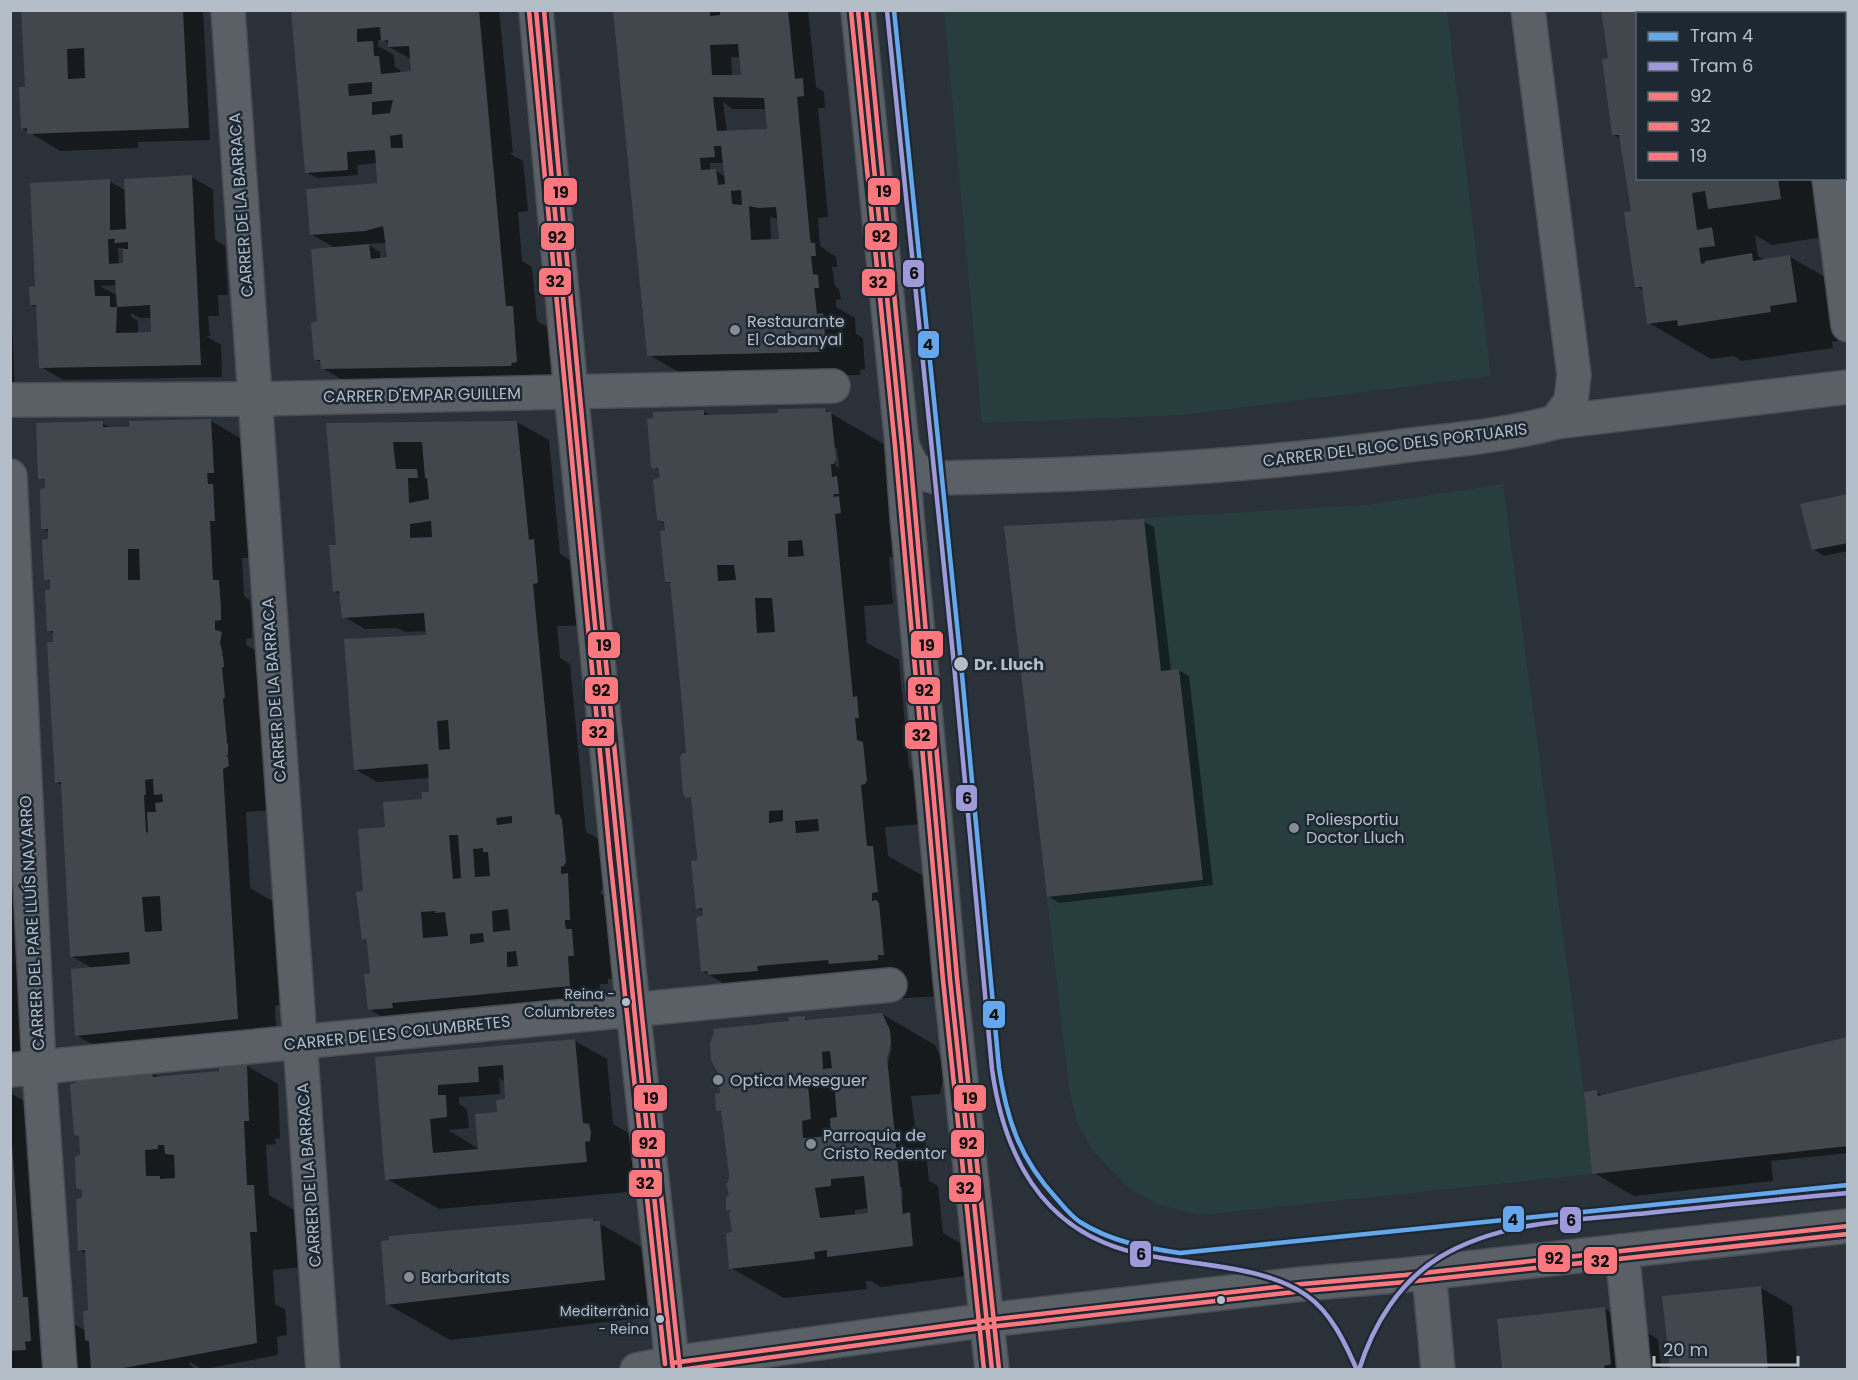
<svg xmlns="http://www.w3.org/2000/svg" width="1858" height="1380" font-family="Poppins,sans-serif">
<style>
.green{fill:#273d3e}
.shadow{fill:#0007;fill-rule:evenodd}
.building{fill:#41474d;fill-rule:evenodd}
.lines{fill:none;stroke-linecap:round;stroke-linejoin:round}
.minor-casing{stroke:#484d53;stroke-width:36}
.minor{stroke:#5a6066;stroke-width:33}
.bus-1-casing{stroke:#1d2833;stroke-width:9}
.bus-2-casing{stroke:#1d2833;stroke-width:9}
.bus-3-casing{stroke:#1d2833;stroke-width:9}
.bus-1{stroke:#fd777e;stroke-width:4.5}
.bus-2{stroke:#fd777e;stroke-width:4.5}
.bus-3{stroke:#fd777e;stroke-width:4.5}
.tram-1-casing{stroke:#1d2833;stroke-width:9}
.tram-2-casing{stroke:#1d2833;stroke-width:9}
.tram-1{stroke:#66a6eb;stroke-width:4.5}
.tram-2{stroke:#9e9ad9;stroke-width:4.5}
.poi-dot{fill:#848d96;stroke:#1d2833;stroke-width:2}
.stop-dot{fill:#b4bec9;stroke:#1d2833;stroke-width:2}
.labels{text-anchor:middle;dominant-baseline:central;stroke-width:5;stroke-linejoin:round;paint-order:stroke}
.bus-label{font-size:14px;fill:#b4bec9;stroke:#1d2833;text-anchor:end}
.street-label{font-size:16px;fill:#b4bec9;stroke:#1d2833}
.poi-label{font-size:16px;fill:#b4bec9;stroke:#1d2833;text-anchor:start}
.stop-label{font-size:16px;font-weight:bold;fill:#b4bec9;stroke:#1d2833;text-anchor:start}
.line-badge{stroke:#1d2833;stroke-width:2}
.pale-badge-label{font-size:16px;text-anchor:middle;font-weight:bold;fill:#111}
</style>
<rect width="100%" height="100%" fill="#2a3138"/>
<!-- green -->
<g class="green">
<polygon points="944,11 1447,11 1491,376 1182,415 982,423"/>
<polygon points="1503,484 1584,1092 1592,1174 1200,1215 1159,1205 1128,1187 1093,1151 1076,1120 1069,1087 1004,526 1366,505"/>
</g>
<!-- shadow -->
<g class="shadow">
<polygon points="102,10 203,10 210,140 138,142 138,148 60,151 22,128 27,88"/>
<path d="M292,10H499L513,153H509L523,161L528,211L518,212L522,261L532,267L537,321L568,339L579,397L385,404L322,368V363L315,359L319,323L335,248L311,234L379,185L377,163L357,165L358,175L317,178L306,172ZM378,40H383L390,44L389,47L411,59L413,73H401L400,70L395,67L394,55L378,46ZM386,243L392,259L381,260L380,252L367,244Z"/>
<path d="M615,10H808L816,87L824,92L825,108H818L828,217L818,218L820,246L836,257L837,267H832L835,286L839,289L841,299L836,300V307L855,318L856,334L863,338L865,369L860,370V375L689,378L649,355ZM731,57H741L743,76H732ZM723,102L733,109H767L769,130L727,132ZM710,163H724L726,177L716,171H710ZM770,217L778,219L784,240L771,241Z"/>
<polygon points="1602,10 1811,10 1811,14 1638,14 1638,178 1835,178 1843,234 1772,245 1755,235 1758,256 1766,261 1790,257 1848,290 1848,339 1832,342 1833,348 1742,361 1734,356 1711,359 1649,323 1644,291 1636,286 1633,212 1621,139 1614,135 1609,59"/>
<path d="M191,177L213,189L215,240L225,246L228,295H218L219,316H208L210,336H206L221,345L222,377L63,380L41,367L38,308L31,305L36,288L109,181L126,191ZM118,248H124L125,265H119ZM117,285L118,296L100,286ZM131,313L140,318H152V334H138V321L131,317Z"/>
<polygon points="10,310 12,311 15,399 10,400"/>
<path d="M825,410L894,450L898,557H889L893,604L864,606L867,643L899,660L905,725L910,728L912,747L907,748L909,768L919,774L924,824L885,827L888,856L936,883L940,996L765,1007L702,971L705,918L704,912L697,908L699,862L692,799L685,794L688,754L671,584L666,581V531L665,524L658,520L661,478L660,471L654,468L704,412L711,416L780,414ZM834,448H837L839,467H836Z"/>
<polygon points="211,421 273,457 263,557 242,558 244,596 250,600 252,626 252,638 246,639 246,645 277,663 286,809 246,812 250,888 281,906 287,1004 275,1006 277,1042 116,1058 76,1035 94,969 71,956 63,786 56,782 54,634 49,630 52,583 46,579 49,532 43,528 47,482 40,478 102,423 113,429"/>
<polygon points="517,422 549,440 560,554 591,572 596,625 557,626 560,658 570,664 586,832 599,839 601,844 605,885 600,893 620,905 614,978 608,979 608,984 600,984 601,1003 409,1032 369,1009 371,975 367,941 364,939 364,892 387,828 430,793 430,778 377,782 355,769 428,636 428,631 405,632 397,628 365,629 344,617 347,598 334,591 337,547 328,424"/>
<polygon points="1848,495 1848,551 1824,556 1813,549"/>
<polygon points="1143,521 1154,527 1171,671 1178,670 1189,676 1213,885 1059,903 1048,896"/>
<polygon points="10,865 27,874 27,1055 10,1056"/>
<path d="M882,1014L935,1045L942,1061L944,1075L940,1094L911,1096L915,1127L924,1132L929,1181L938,1186L943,1233L962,1244L965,1276L881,1287L871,1281H866L867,1289L784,1298L731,1268L734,1233L732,1211L728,1209L731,1197L730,1185L723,1113L718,1110L722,1094L720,1077L713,1059L804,1018L810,1021ZM889,1047H892L887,1066L884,1065ZM899,1187H902L903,1199H900ZM869,1208V1214L855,1216V1210Z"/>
<polygon points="1847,1038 1848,1153 1771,1161 1773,1181 1634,1196 1594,1173 1596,1092 1604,1096"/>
<path d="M575,1041L607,1059L613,1124L634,1136L639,1191L439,1209L387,1179L377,1059ZM499,1078L506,1082L507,1101L479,1149L448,1130L469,1128L467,1109L459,1104V1097L500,1094Z"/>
<polygon points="247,1066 278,1084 280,1138 275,1139 276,1144 266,1145 269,1195 306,1217 303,1267 273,1270 275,1304 285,1309 287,1335 277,1337 278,1355 210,1368 210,1370 203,1370 190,1362 190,1365 197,1370 10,1370 10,1093 30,1104 44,1307 86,1331 89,1313 86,1254 80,1250 84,1200 81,1138 75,1134 152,1073 159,1077 221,1072"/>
<polygon points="592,1219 662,1259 668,1315 450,1340 387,1304"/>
<polygon points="1761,1288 1792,1306 1798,1370 1671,1370"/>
<polygon points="1605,1309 1658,1339 1661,1370 1503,1370"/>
</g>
<!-- building -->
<g class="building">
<path d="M21,10H183L189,128L27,134V128L21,129L19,87H25ZM84,48L85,78L68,79L67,49Z"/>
<path d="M291,10H479L506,306H513L517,362L512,363L511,366L321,369L320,360H314L311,323L317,321L311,249L369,244L371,259L387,257L383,226L365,231L310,235L306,189L377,183L375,150L347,152L348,170L305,173ZM380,27L381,41L388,40V47L409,46L411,71L381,74L379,56H374L373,41L357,42V29ZM372,82V94L349,96L348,84ZM393,100L390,113L372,115V102ZM402,134L403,148H391L390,136Z"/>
<path d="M613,10H710V16L720,15V10H788L795,79L803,78L804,96L797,97L810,238L811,243H815L816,256H811L813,274L818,275L819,288H814L817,314L823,313L826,347H820V352L647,356ZM738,44L741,75H712L710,45ZM713,97L764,98L767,129L717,131ZM714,146H721L725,184L718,185L716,169L701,170L700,158L715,157ZM741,190L742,205L732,204L731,191ZM749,206L759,208L776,207L779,239L751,240Z"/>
<polygon points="1601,10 1754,10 1754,14 1638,14 1638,178 1778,178 1781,199 1708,209 1705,191 1692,193 1697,230 1712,227 1715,246 1699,248 1701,264 1705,263 1705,261 1752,253 1753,261 1790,255 1797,302 1770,306 1771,312 1678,326 1677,320 1647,324 1642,287 1635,287 1624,212 1631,211 1619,135 1612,135 1602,59 1608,58"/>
<path d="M192,175L201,365L39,368L36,305H30L29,287L35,286L30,183L110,179V230L126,229L124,179ZM108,239H115L114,243L128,242V249H123V263L109,264ZM94,280H115L117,307L150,305L151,332L116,333L117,307H110V296H95Z"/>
<path d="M825,408L826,412H831L836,459L834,464H831L832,477L837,476L839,494H834L833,497L839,496L841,513L835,514L845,615L853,697L857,696L859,718H855L857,740L863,742L867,781L865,784L861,785L867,846H873L878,892L872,893V901L876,900L879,903L884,955H878V960L829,964L828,960L757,966L758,971L708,975L707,971L701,972L696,919L698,916H703L702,908L696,909L691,861L697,860V856L691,797L687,798L683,795L680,757L683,753H686L681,693L670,582H665L660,531L665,530L664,522L657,520L653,480L660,477L658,468L653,469L651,466L647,419L653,418V412L704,410V415L778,413V409ZM802,540L804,556L788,557V541ZM717,565H734L736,580L718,581ZM755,598H772L775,632L757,633ZM783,810V821L769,823V811ZM818,819L819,831L796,833L795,821Z"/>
<path d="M211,419L214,473H207L208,484H213L215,521H210L213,580H219L221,607V620L215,621V630L222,632L220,643L223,654L221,655L223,656L224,667L222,668L225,697L223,699L227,741L226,742L228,744V755H226L228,757L229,766L223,769L238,1019L75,1036L71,969L130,964L129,952L70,957L61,787V782L55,783L47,642H53V631H47L45,590H50V580H44L42,540L48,539V529H41L40,489L45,488V482L44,479H38L36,423L103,421V427H129V421ZM128,549H139L140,580H128ZM153,779L154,795L162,794L163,802L155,803L156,812H147L148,833L146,832L144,795H146L145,780ZM160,896L162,931L145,932L142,897Z"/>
<path d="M517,421L529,540L534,539L538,583L533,584L555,813L556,815L559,814L562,820L566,862L563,867L561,866V874L568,873L570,920H565V924L566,929H572L574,956H568L570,986L392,1003L393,1008L368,1010L364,974H370L367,944L366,939L362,940L356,892L363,891L358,829L385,827L383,802L422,799V792H429L428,764L354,770L344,639L426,635L424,613L342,618L339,591L333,592L329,545H336L326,423ZM393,442H422L425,478H427L429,499L409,503L408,478H418L417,469H396ZM431,521L432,537L410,538V524ZM448,720L450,749L439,750L437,721ZM512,816V823L497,825L496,818ZM449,835H458L461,878L453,879ZM483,848V852H488L490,876L475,877L473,849ZM508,909L510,930L493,932L492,911ZM436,911L435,913L445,912L448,936L423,938L421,912ZM483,933L484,942L470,944V934ZM516,951L518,966L507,967V952Z"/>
<polygon points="1848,494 1848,543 1812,550 1800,504"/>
<polygon points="1144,519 1161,671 1179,669 1203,880 1047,897 1004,526"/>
<path d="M882,1013L890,1030L891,1044L887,1058L903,1214L910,1212L913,1246L827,1257V1250L814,1252L815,1259L729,1269L726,1233L732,1232L729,1213L731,1210H726V1197L729,1196L726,1183H728L729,1176L721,1111H716L715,1093H720L718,1073L711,1060L710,1043L714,1033L713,1029L789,1021L788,1017L805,1016V1020ZM830,1051L832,1068L823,1069L822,1052ZM834,1082L837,1117L830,1118L831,1136L803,1138L802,1121L811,1119L808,1084ZM864,1176L868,1213L820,1218L815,1188L831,1186V1179Z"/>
<polygon points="1848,1037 1848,1146 1592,1174 1584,1092 1597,1090 1598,1096"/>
<path d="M575,1039L583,1123L589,1124L591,1132L590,1141L585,1142L587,1162L385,1180L375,1057ZM503,1065L505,1099L496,1100L497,1112L475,1114L478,1149L433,1153L430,1119L447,1117L446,1095H438V1085L479,1082L478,1067Z"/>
<path d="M247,1064L249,1121H244L247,1185H254L257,1232H250L257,1343L113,1370H91L89,1341L85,1340L83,1311H87L88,1309L85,1250L78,1251L76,1199L82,1198V1190L76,1188L75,1157L80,1154L79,1136L74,1135L70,1084L76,1083V1077L152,1071L153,1077L219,1071V1067ZM158,1145H164L165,1154L174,1155L175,1178L160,1179V1176H146L145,1150L158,1149Z"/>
<polygon points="10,1144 12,1144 23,1297 28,1297 31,1341 25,1342 26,1350 10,1351"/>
<polygon points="593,1218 593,1221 600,1221 605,1280 386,1305 381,1241 389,1240 389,1236"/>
<polygon points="1761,1286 1768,1370 1670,1370 1662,1296"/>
<polygon points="1605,1307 1611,1364 1604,1366 1605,1370 1502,1370 1497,1319"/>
</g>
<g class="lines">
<!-- minor casing -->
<g class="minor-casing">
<g id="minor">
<polyline points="228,10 323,1370"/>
<polyline points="536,10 571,392 633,1009 673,1370"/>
<polyline points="858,10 902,445 907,516 950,979 992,1370"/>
<polyline points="1528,10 1574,375 1571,401 1556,422"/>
<polyline points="1807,10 1807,14"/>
<polyline points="1829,178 1848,325"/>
<polyline points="10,400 254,399 833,386"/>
<path d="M902,445C913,471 915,473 942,478C1094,475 1245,467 1395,447C1449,440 1504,436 1556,422L1848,387"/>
<polyline points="10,476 39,1067 60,1370"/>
<polyline points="10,1070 890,985"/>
<polyline points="1622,1251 1634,1370"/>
<polyline points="1429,1273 1438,1370"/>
<polyline points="637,1370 672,1363 988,1320 1302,1284 1405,1275 1848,1226"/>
</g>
</g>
<!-- minor -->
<use href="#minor" class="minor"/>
<!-- bus-1 casing -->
<g class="bus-1-casing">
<g id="bus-1">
<path d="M536,10C578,464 623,917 673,1370"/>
<polyline points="858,10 902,445 950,979 992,1370"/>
<polyline points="672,1363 988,1320 1302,1284 1405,1275 1848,1226"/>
</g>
</g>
<!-- bus-2 casing -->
<g class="bus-2-casing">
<g id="bus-2">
<polyline points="529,11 610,857 665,1364"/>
<polyline points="851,11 895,446 943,980 984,1370"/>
<polyline points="680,1370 989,1327 1303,1291 1406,1282 1848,1234"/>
</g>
</g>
<!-- bus-3 casing -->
<g class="bus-3-casing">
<g id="bus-3">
<path d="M544,10C585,464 630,917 680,1369"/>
<polyline points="866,10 909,444 957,978 999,1369"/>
</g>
</g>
<!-- bus-1 -->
<use href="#bus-1" class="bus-1"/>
<!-- bus-2 -->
<use href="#bus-2" class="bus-2"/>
<!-- bus-3 -->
<use href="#bus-3" class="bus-3"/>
<!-- tram-1 casing -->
<g class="tram-1-casing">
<path id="tram-1" d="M894,10L961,664L999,1068C1007,1121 1020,1159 1057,1199C1064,1207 1071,1216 1080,1222C1110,1241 1145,1248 1180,1253L1848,1185"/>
</g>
<!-- tram-2 casing -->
<g class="tram-2-casing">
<g id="tram-2">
<path d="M887,11L954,665L992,1069C1002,1142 1032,1213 1105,1243C1131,1254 1160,1258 1189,1262C1227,1268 1273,1272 1306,1295C1331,1312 1345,1343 1357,1370"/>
<path d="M1359,1370C1373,1325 1399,1282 1440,1257C1501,1220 1579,1220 1648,1213C1714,1206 1781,1199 1848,1193"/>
</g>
</g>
<!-- tram-1 -->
<use href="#tram-1" class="tram-1"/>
<!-- tram-2 -->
<use href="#tram-2" class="tram-2"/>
</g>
<!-- markers -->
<g class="poi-dot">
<circle cx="735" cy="330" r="6"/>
<circle cx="1294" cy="828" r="6"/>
<circle cx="718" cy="1080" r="6"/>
<circle cx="811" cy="1144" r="6"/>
<circle cx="409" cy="1277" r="6"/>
</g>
<g class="stop-dot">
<circle cx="961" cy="664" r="8"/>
<circle cx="626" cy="1002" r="5"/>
<circle cx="1221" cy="1300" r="5"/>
<circle cx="660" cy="1319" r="5"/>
</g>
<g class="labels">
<!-- bus labels -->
<g class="bus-label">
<text x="615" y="994">Reina -<tspan x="615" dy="18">Columbretes</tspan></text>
<text x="649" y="1311">Mediterrània<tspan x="649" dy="18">- Reina</tspan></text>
</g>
<!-- street labels -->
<g class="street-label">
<text transform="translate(241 205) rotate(-94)">CARRER DE LA BARRACA</text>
<text transform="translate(422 395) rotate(-1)">CARRER D'EMPAR GUILLEM</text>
<text transform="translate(1395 445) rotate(-7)">CARRER DEL BLOC DELS PORTUARIS</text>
<text transform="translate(274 690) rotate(-94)">CARRER DE LA BARRACA</text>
<text transform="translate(32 923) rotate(-93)">CARRER DEL PARE LLUÍS NAVARRO</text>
<text transform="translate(397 1033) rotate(-6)">CARRER DE LES COLUMBRETES</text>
<text transform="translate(309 1175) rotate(-94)">CARRER DE LA BARRACA</text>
</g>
<!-- poi labels -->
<g class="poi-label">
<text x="747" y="321">Restaurante<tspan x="747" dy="18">El Cabanyal</tspan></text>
<text x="1306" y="819">Poliesportiu<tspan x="1306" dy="18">Doctor Lluch</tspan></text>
<text x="730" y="1080">Optica Meseguer</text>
<text x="823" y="1135">Parroquia de<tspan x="823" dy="18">Cristo Redentor</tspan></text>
<text x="421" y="1277">Barbaritats</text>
</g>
<!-- stop labels -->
<g class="stop-label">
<text x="974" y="664">Dr. Lluch</text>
</g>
</g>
<g class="line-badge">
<rect x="867" y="177" width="34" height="29" rx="6" fill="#fd777e"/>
<rect x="543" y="177" width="35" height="29" rx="6" fill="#fd777e"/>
<rect x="864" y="222" width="34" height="29" rx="6" fill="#fd777e"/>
<rect x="540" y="222" width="35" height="29" rx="6" fill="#fd777e"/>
<rect x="902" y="259" width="23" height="29" rx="6" fill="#9e9ad9"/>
<rect x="538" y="267" width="34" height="29" rx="6" fill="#fd777e"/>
<rect x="861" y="268" width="35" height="29" rx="6" fill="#fd777e"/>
<rect x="917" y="330" width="23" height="29" rx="6" fill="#66a6eb"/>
<rect x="910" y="630" width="34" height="29" rx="6" fill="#fd777e"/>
<rect x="587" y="631" width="34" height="28" rx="6" fill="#fd777e"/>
<rect x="907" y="676" width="34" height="29" rx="6" fill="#fd777e"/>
<rect x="584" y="676" width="35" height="29" rx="6" fill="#fd777e"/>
<rect x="581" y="718" width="34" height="29" rx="6" fill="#fd777e"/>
<rect x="904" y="721" width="34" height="29" rx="6" fill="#fd777e"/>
<rect x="955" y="784" width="23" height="28" rx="6" fill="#9e9ad9"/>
<rect x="982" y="1000" width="24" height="29" rx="6" fill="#66a6eb"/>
<rect x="633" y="1084" width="35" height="28" rx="6" fill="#fd777e"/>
<rect x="953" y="1084" width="34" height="28" rx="6" fill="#fd777e"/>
<rect x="631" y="1129" width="35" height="29" rx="6" fill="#fd777e"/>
<rect x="950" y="1129" width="35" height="29" rx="6" fill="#fd777e"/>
<rect x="628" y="1169" width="35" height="29" rx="6" fill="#fd777e"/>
<rect x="948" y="1174" width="34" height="29" rx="6" fill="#fd777e"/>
<rect x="1502" y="1205" width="23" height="28" rx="6" fill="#66a6eb"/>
<rect x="1559" y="1206" width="23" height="28" rx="6" fill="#9e9ad9"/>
<rect x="1129" y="1240" width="23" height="28" rx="6" fill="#9e9ad9"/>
<rect x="1537" y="1244" width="34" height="29" rx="6" fill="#fd777e"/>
<rect x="1583" y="1246" width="35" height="29" rx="6" fill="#fd777e"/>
</g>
<g class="pale-badge-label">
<text x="884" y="197">19</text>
<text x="561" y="198">19</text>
<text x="881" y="242">92</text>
<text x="557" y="243">92</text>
<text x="914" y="279">6</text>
<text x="555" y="287">32</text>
<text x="878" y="288">32</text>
<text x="928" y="350">4</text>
<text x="927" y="651">19</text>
<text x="604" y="651">19</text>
<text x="924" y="696">92</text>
<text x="601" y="696">92</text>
<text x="598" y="738">32</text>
<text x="921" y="741">32</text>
<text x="967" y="804">6</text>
<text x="994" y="1020">4</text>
<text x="651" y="1104">19</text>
<text x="970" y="1104">19</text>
<text x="648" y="1149">92</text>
<text x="968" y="1149">92</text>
<text x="645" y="1189">32</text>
<text x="965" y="1194">32</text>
<text x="1513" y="1225">4</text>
<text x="1571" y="1226">6</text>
<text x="1141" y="1260">6</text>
<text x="1554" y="1264">92</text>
<text x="1600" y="1267">32</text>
</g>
<!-- border -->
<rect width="1858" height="1380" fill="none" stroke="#b4bec9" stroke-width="24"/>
<!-- legend -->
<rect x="1636" y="12" width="210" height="168" fill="#1d2833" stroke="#59646f" stroke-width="1.5"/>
<rect x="1648" y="32" width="30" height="9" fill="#66a6eb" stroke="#59646f" stroke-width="1.5"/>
<text x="1690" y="42" font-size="18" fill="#b4bec9">Tram 4</text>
<rect x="1648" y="62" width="30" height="9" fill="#9e9ad9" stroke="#59646f" stroke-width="1.5"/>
<text x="1690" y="72" font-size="18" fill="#b4bec9">Tram 6</text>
<rect x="1648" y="92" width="30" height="9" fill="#fd777e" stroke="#59646f" stroke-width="1.5"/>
<text x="1690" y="102" font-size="18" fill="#b4bec9">92</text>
<rect x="1648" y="122" width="30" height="9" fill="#fd777e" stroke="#59646f" stroke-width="1.5"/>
<text x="1690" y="132" font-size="18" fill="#b4bec9">32</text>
<rect x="1648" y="152" width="30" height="9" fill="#fd777e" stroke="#59646f" stroke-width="1.5"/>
<text x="1690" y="162" font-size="18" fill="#b4bec9">19</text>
<!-- scale -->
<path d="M1654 1356v9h144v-9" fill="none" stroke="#b4bec9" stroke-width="3"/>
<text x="1663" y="1356" font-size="18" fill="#b4bec9" stroke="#1d2833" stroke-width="4.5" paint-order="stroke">20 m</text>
</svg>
